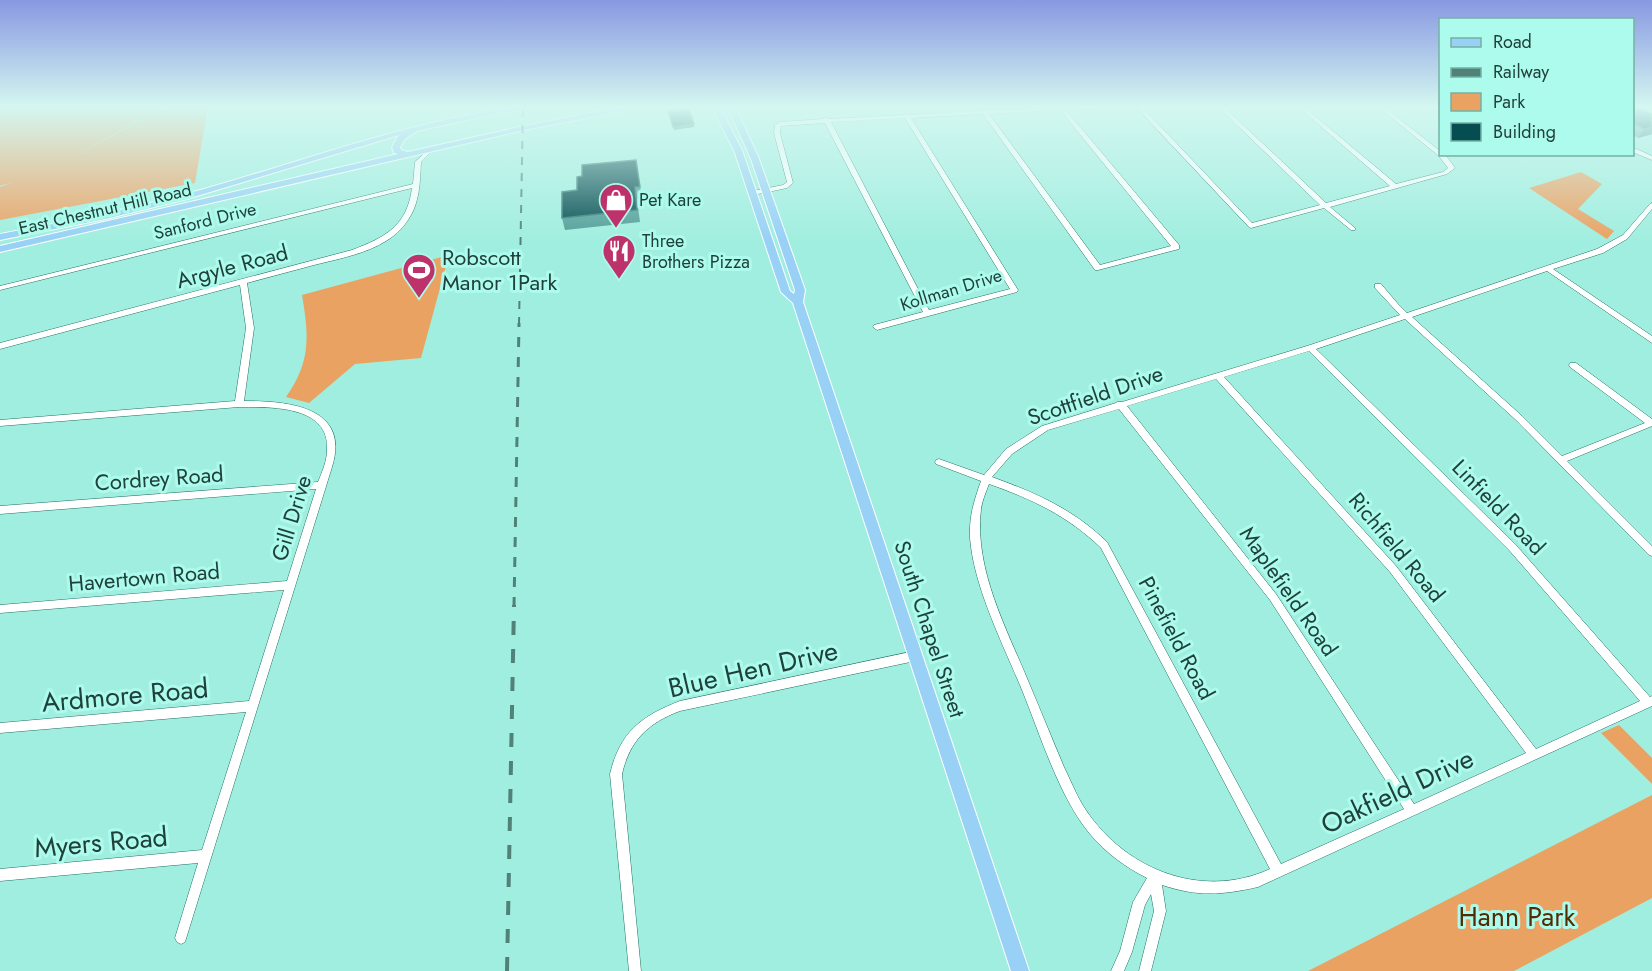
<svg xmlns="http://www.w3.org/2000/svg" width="1652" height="971" font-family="Jost,sans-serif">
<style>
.green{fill:#eaa263}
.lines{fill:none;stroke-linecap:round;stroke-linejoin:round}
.minor-casing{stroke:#207265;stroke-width:1}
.major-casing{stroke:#fff;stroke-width:2}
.minor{fill:#fff;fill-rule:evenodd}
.major{fill:#98d0f6;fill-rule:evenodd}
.rail-far2{stroke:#508278;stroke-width:2;stroke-dasharray:8 8;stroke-linecap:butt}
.rail-far1{stroke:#508278;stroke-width:3;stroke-dasharray:10 10;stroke-linecap:butt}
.rail{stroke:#508278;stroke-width:4;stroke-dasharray:14 14;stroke-linecap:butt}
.wall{fill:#539e98}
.shaded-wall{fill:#347d7c}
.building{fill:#064d51;stroke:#347d7c;stroke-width:1.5}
.labels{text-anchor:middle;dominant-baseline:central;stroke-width:6;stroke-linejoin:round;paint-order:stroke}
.far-poi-label{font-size:18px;fill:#20413b;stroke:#adfbec;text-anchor:start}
.far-street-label{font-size:18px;fill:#20413b;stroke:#adfbec}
.poi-label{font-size:22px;fill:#20413b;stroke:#adfbec;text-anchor:start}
.street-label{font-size:22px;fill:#20413b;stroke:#adfbec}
.near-street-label{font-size:27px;fill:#20413b;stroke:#adfbec}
.near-park-label{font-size:27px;fill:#522c03;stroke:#adfbec}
</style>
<rect width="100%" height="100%" fill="#a0eedf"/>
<!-- green -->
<g class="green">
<polygon points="0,106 165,106 60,164 167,106 208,106 195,183 0,220 0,187 13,182 0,186"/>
<polygon points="1581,172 1602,184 1578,209 1614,231 1607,239 1529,188"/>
<path d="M449,255L421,358L355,364L309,403L286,397C311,362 309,336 302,295Z"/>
<polygon points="1619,725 1652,758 1652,784 1601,733"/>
<polygon points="1652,795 1652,898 1514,971 1308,971"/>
</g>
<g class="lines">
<!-- minor casing -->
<g class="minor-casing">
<g id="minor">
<path d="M1061,106H1111L1108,108L1066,110L1179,245V249L1098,270H1095L983,114L911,118L1018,290L1017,292L877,330L873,327L874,325L923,312L825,123L781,126L780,133L793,183L787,188L753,195L750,193L753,191L783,185L787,182L774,133L775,125L780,122L823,119L826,117L829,119L903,115L906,113L909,115ZM1060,110L1171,246L1100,265L989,114ZM905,118L1010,289L929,310L831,122Z"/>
<polygon points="1135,106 1141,106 1252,223 1320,205 1217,106 1223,106 1326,203 1390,186 1297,106 1303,106 1396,184 1443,172 1448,168 1439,156 1377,106 1383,106 1440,151 1440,154 1445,154 1455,168 1447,174 1330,207 1355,228 1355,230 1351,230 1324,208 1251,228 1249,227"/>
<polygon points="1632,147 1652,156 1652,160 1632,152"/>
<path d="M430,148L433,150L421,162C420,182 420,203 408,220C389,250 346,257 314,265C292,271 269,277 247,283L254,328L244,401C287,401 351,406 332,467L185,942L181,944L177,942L175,938L198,863L0,881V869L202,850L246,712L0,733V723L249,701L284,590L0,613V605L287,581L316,489L0,514V506L318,482C322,472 327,461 327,450C330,405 270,407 239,407L0,426V420L235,401L246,328L240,285L0,349V343L352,250C386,237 407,226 412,188L0,290V286L413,184L415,162Z"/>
<path d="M1652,203V209L1627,239L1603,253L1553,269L1652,336V343L1547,271L1412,317L1522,416L1562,456L1645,423L1570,367L1569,365L1570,363H1576L1652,419V426L1567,461L1652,546V556L1649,555L1516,420L1405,319L1316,349L1515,544L1650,697L1652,696V706L1258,887C1222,895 1198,897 1162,885L1166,911L1151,971H1139L1154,911L1151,894L1145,905L1132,952L1124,971H1111L1120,951L1133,902L1147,878C1125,867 1106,853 1090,834C1059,797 1040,734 1022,690C1003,644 974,588 970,538C969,516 974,501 981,481L936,464L935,462L936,460L939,459L984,475L1006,449L1042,426L1116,403L1117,402H1122L1307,346L1400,315L1375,288V284H1381L1398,304L1407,313L1597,249L1623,235L1650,204ZM1309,351L1509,550L1640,701L1536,749L1396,566L1224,377ZM1216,379L1390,572L1526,753L1414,804L1276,594L1127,406ZM1119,409L1270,600L1404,809L1281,864L1107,542C1073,509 1036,493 992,477L1012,454L1048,430ZM989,484C1032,499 1068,516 1101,548L1270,869C1200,901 1121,868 1082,804C1075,792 1070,779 1064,767C1052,739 1041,711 1029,683C1007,629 974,570 981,509C982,501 986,492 989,484Z"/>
<path d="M915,651L919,653L920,656L919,659L915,661L680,711C648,723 630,740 622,774L641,971H629L610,774C620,732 641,716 680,701Z"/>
</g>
</g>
<!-- major casing -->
<g class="major-casing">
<g id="major">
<path d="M520,106H540L536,108L494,114L417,131L406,138L400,147L401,150L408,152L524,126L627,106H643L639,108L524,130L0,252V246L398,154L394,153L392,147L399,135L187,199L105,219L0,240V234C68,221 137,208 204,189C309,159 411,121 520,106Z"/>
<polygon points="711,106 719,106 742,150 790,291 794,294 795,290 751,159 727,106 735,106 759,159 805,290 803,302 1029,971 1011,971 793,303 781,292 734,150"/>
</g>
</g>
<!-- minor -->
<use href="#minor" class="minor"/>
<!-- major -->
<use href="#major" class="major"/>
<!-- rail-far2 -->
<polyline class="rail-far2" points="519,325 523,106"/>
<!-- rail-far1 -->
<polyline class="rail-far1" points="514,607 519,323"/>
<!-- rail -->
<polyline class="rail" points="507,971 514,605"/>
</g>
<!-- wall -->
<g class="wall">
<polygon points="1632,106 1652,114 1652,134 1638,138 1632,135"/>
<polygon points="636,160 642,199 637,199 640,222 565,230 562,218 577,190 582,176"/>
</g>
<!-- shaded-wall -->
<g class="shaded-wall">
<polygon points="694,124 694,127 674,130 673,127"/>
<polygon points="1652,127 1652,134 1638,138 1644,129"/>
</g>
<!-- building -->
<g class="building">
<polygon points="1632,106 1637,106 1652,114 1652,127 1644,129 1632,123"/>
<polygon points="689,108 694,124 673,127 668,111"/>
<polygon points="636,160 640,187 635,187 637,210 562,218 562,192 577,190 577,177 582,176 582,165"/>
</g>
<!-- sky -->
<linearGradient id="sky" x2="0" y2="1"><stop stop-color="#8898e1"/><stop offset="0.44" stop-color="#d4f7f1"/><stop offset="1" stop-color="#d4f7f1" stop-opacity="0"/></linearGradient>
<rect width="1652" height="242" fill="url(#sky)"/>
<!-- icons -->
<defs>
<g id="shop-pin" transform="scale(1.725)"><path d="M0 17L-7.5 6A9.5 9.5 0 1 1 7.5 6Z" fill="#bd326a" stroke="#adfbec"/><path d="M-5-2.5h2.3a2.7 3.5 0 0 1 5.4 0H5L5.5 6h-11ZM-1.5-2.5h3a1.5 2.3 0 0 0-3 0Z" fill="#fff"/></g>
<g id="restaurant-pin" transform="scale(1.725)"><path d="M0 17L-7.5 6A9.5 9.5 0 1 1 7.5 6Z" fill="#bd326a" stroke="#adfbec"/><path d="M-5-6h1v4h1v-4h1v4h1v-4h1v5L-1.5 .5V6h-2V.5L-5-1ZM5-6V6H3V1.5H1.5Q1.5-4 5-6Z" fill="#fff"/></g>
<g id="stadium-pin" transform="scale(1.725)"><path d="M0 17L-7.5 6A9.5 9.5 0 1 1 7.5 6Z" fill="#bd326a" stroke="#adfbec"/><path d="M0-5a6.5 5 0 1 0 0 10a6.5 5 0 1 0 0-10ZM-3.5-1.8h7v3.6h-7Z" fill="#fff"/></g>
</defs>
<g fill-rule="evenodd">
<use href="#shop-pin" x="616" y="200"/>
<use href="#restaurant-pin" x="619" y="251"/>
<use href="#stadium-pin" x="419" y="270"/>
</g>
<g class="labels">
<!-- far-poi labels -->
<g class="far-poi-label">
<text x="639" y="200">Pet Kare</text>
<text x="642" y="241">Three<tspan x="642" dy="21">Brothers Pizza</tspan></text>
</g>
<!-- far-street labels -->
<g class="far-street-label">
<text transform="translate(105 209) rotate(-13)">East Chestnut Hill Road</text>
<text transform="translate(205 221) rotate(-14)">Sanford Drive</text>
<text transform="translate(951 290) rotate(-17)">Kollman Drive</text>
</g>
<!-- poi labels -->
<g class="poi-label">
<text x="442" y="257">Robscott<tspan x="442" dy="25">Manor 1Park</tspan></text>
</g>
<!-- street labels -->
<g class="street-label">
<text transform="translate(232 266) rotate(-15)">Argyle Road</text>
<text transform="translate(1095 395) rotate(-19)">Scottfield Drive</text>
<text transform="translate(159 478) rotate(-4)">Cordrey Road</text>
<text transform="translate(1499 507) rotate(46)">Linfield Road</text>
<text transform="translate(291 518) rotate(-73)">Gill Drive</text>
<text transform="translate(1397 547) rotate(50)">Richfield Road</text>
<text transform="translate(144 577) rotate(-5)">Havertown Road</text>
<text transform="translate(1289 591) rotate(55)">Maplefield Road</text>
<text transform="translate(930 629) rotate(72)">South Chapel Street</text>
<text transform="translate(1177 638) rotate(62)">Pinefield Road</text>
</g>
<!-- near-street labels -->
<g class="near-street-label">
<text transform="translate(753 669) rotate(-13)">Blue Hen Drive</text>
<text transform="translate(125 695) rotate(-5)">Ardmore Road</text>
<text transform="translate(1397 791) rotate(-25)">Oakfield Drive</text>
<text transform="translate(101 842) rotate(-5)">Myers Road</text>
</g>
<!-- near-park labels -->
<g class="near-park-label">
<text x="1517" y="916">Hann Park</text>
</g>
</g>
<!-- legend -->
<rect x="1439" y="18" width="195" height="138" fill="#adfbec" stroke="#75b1a5" stroke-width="1.5"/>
<rect x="1451" y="38" width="30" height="9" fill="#98d0f6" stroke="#75b1a5" stroke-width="1.5"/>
<text x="1493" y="48" font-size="18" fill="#20413b">Road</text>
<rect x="1451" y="68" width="30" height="9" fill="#508278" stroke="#75b1a5" stroke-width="1.5"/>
<text x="1493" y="78" font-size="18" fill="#20413b">Railway</text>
<rect x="1451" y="93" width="30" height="18" fill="#eaa263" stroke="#75b1a5" stroke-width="1.5"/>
<text x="1493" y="108" font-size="18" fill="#20413b">Park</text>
<rect x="1451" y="123" width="30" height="18" fill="#064d51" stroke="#75b1a5" stroke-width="1.5"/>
<text x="1493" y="138" font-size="18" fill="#20413b">Building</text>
</svg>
